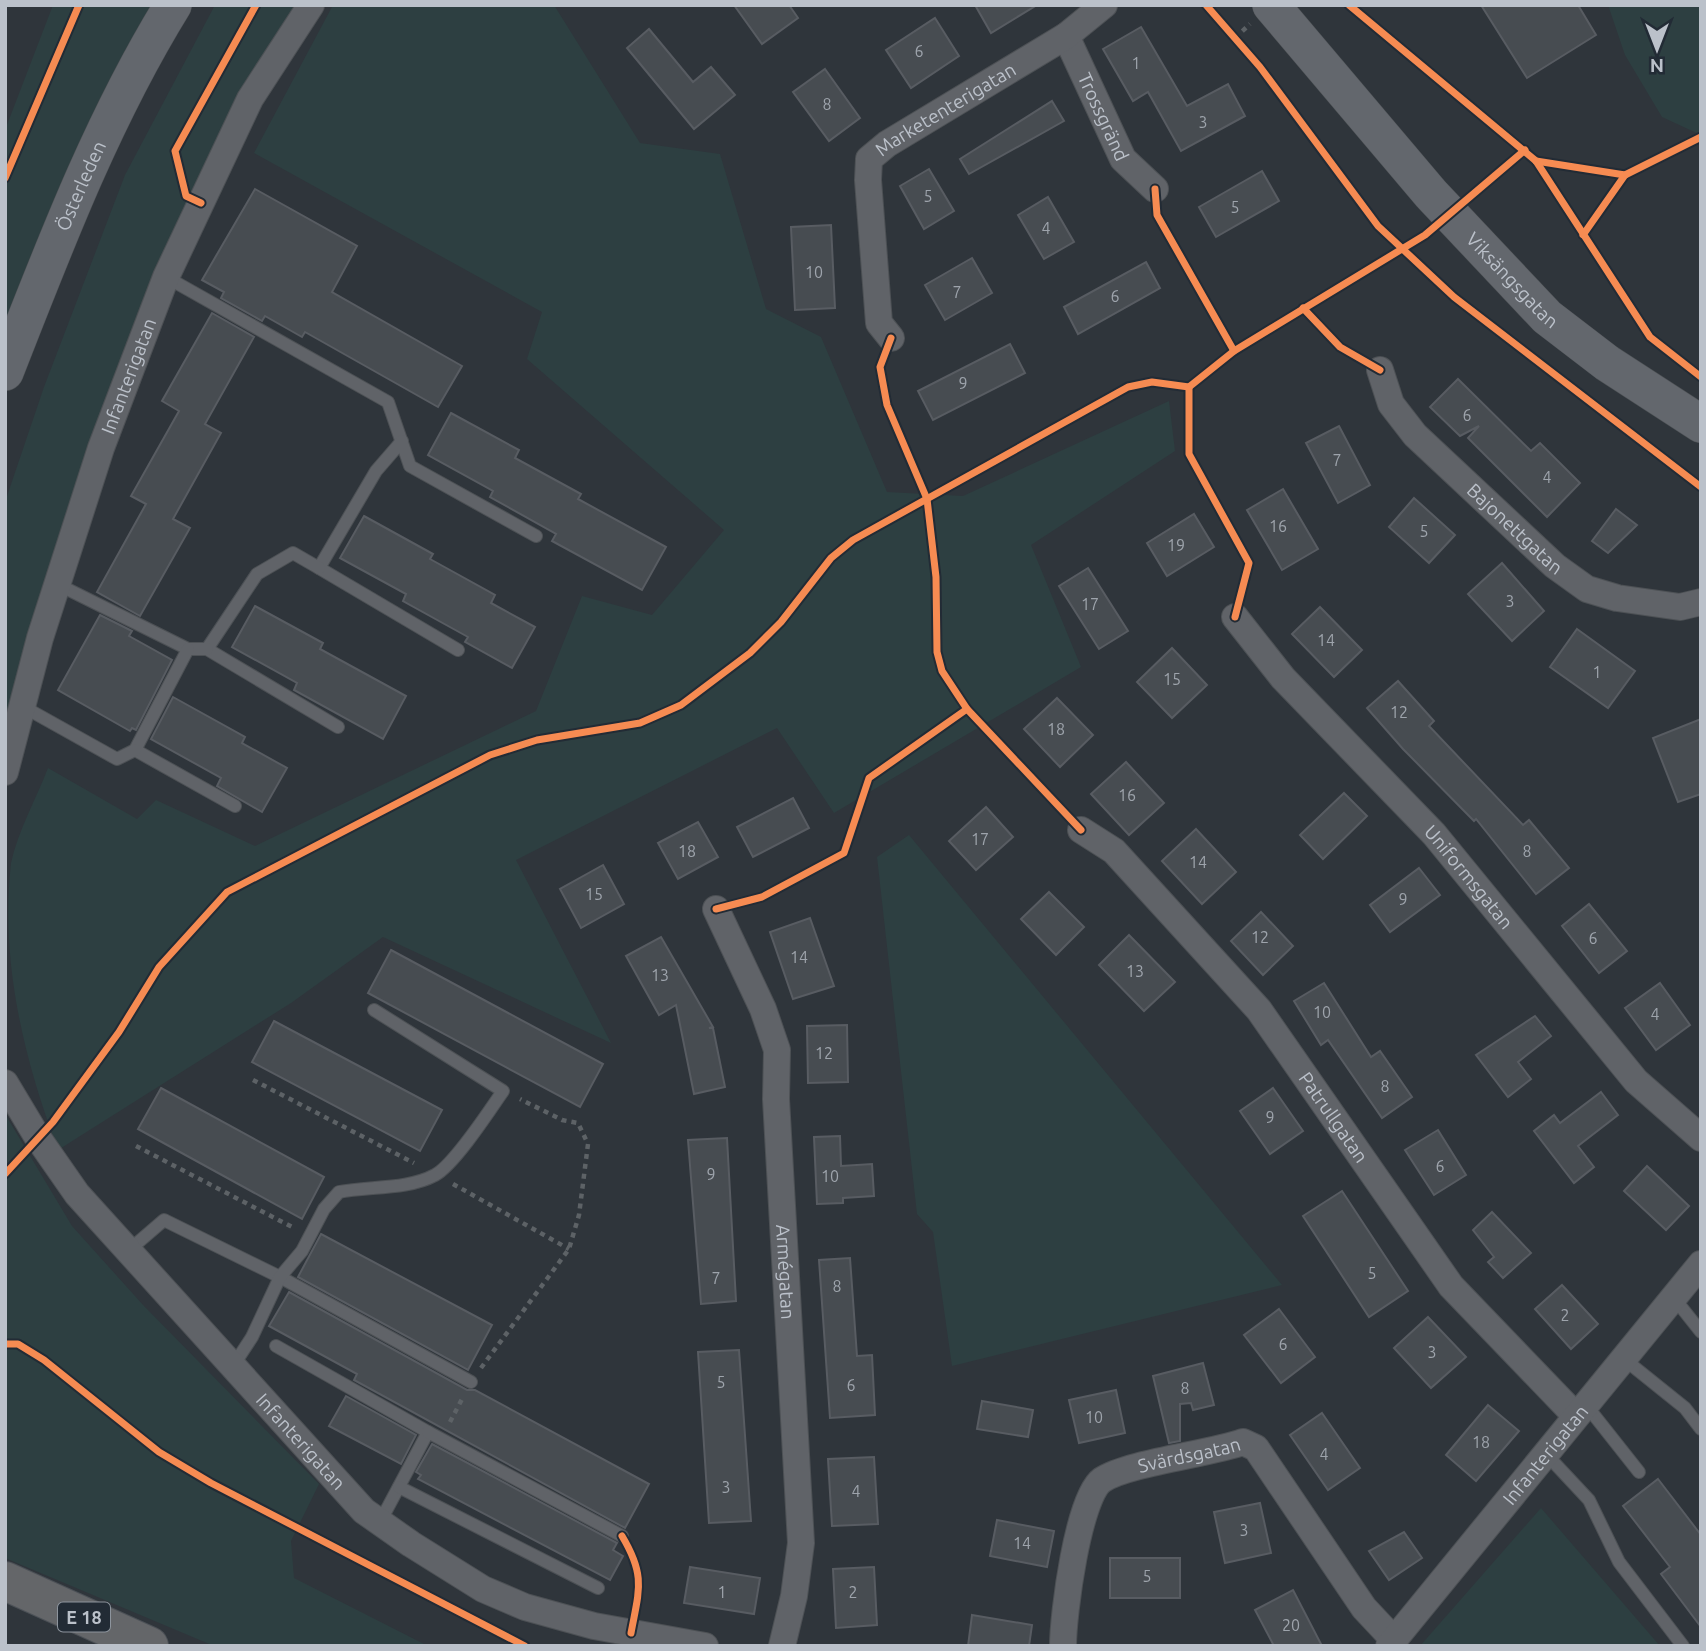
<svg xmlns="http://www.w3.org/2000/svg" width="1706" height="1651" font-family="Ubuntu,sans-serif">
<style>
.green{fill:#2d3f41}
.building{fill:#474c51;stroke:#585c62;stroke-width:2}
.lines{fill:none;stroke-linecap:round;stroke-linejoin:round}
.lane-casing{stroke:#4d5155;stroke-width:14}
.street-casing{stroke:#4d5155;stroke-width:28}
.secondary-casing{stroke:#4d5155;stroke-width:38}
.highway-casing{stroke:#4c5157;stroke-width:40}
.path{stroke:#5d6266;stroke-width:4.5;stroke-dasharray:5 5;stroke-linecap:butt}
.lane{stroke:#606368;stroke-width:12}
.street{stroke:#606368;stroke-width:26}
.secondary{stroke:#63676d;stroke-width:37}
.highway{stroke:#646669;stroke-width:38}
.cycleway-casing{stroke:#222b35;stroke-width:11}
.cycleway{stroke:#f68b52;stroke-width:7}
.labels{text-anchor:middle;dominant-baseline:central;stroke-width:7;stroke-linejoin:round;paint-order:stroke}
.number-label{font-size:16px;fill:#9ea4ac}
.shield{fill:#222b35;stroke:#8d949d;stroke-width:2}
.shield-label{font-size:18px;font-weight:bold;fill:#bbc1ca}
.street-label{font-size:19px;fill:#bbc1ca;stroke:#222b35}
</style>
<rect width="100%" height="100%" fill="#2f353b"/>
<!-- green -->
<g class="green">
<polygon points="53,5 158,5 5,328 5,130"/>
<polygon points="215,5 298,5 156,266 122,355 45,583 5,726 5,502 44,387 125,175"/>
<path d="M333,5H554L640,143L720,154L766,309L821,337L887,492L963,496L1169,401L1175,451L1031,545L1081,667L834,813L777,728L516,860L611,1043L383,937L291,1003L58,1150C24,1059 0,963 11,863C18,831 36,799 48,768L137,819L156,800L255,846L536,711L582,596L652,615L724,530L527,359L542,312L254,153Z"/>
<polygon points="1608,5 1701,5 1701,135 1662,117 1625,55"/>
<polygon points="909,835 1282,1285 952,1366 933,1232 917,1214 877,857"/>
<polygon points="5,1114 72,1226 143,1305 319,1484 291,1541 294,1578 424,1644 433,1646 214,1646 5,1558"/>
<polygon points="1541,1508 1660,1646 1420,1646"/>
</g>
<!-- building -->
<g class="building">
<polygon points="734,5 789,5 798,18 762,44"/>
<polygon points="975,5 1037,5 991,33"/>
<polygon points="1481,5 1578,5 1596,35 1527,78"/>
<polygon points="935,18 959,56 911,88 886,50"/>
<polygon points="1141,27 1187,106 1228,84 1245,116 1181,151 1148,92 1133,101 1103,49"/>
<polygon points="649,29 693,82 711,67 735,95 694,129 627,48"/>
<polygon points="825,69 860,118 829,141 793,92"/>
<polygon points="1052,101 1064,121 969,174 960,159"/>
<polygon points="929,169 954,211 924,229 900,186"/>
<polygon points="1262,171 1279,201 1216,237 1199,207"/>
<polygon points="255,189 357,246 332,292 462,366 438,407 305,332 302,337 265,316 262,321 221,298 224,292 202,280"/>
<polygon points="1048,197 1074,242 1044,259 1018,215"/>
<polygon points="831,225 835,308 795,310 791,227"/>
<polygon points="972,258 992,293 945,320 925,285"/>
<polygon points="1146,262 1160,288 1078,334 1064,307"/>
<polygon points="212,313 254,337 205,424 221,433 173,519 190,528 140,616 97,592 146,504 131,496 179,411 162,401"/>
<polygon points="1010,344 1025,373 933,420 918,391"/>
<polygon points="1458,379 1531,451 1540,443 1580,483 1547,517 1468,438 1479,426 1460,436 1430,407"/>
<polygon points="451,413 519,450 515,458 581,494 578,499 666,547 642,590 552,541 556,534 490,497 493,491 428,455"/>
<polygon points="1339,426 1370,485 1338,503 1306,443"/>
<polygon points="1283,489 1318,549 1282,570 1247,510"/>
<polygon points="1414,498 1455,535 1429,563 1389,527"/>
<polygon points="1616,509 1637,525 1608,553 1592,541"/>
<polygon points="1194,514 1214,547 1167,576 1147,543"/>
<polygon points="364,516 433,554 430,559 495,595 491,603 535,627 512,668 465,642 468,637 403,601 406,594 340,558"/>
<polygon points="1502,563 1544,611 1512,641 1468,594"/>
<polygon points="1088,568 1128,631 1099,649 1059,586"/>
<polygon points="255,606 323,643 320,649 406,696 383,739 294,690 297,683 232,647"/>
<polygon points="1320,607 1362,650 1334,677 1292,634"/>
<polygon points="100,615 132,631 129,636 172,660 136,730 132,728 130,731 58,690"/>
<polygon points="1577,629 1635,671 1608,708 1550,667"/>
<polygon points="1172,648 1207,685 1172,718 1137,682"/>
<polygon points="1398,681 1434,721 1429,726 1523,825 1529,820 1569,868 1536,894 1476,819 1474,821 1403,749 1367,708"/>
<polygon points="173,697 245,737 242,743 287,768 262,812 217,786 221,778 151,739"/>
<polygon points="1057,698 1093,735 1060,767 1024,729"/>
<polygon points="1701,719 1701,794 1678,802 1653,738"/>
<polygon points="1126,762 1164,803 1129,835 1091,794"/>
<polygon points="1344,793 1367,816 1323,859 1300,835"/>
<polygon points="793,798 809,828 753,857 737,827"/>
<polygon points="986,807 1013,837 976,870 949,841"/>
<polygon points="698,822 718,857 678,879 658,843"/>
<polygon points="1196,829 1236,872 1202,904 1162,861"/>
<polygon points="603,865 624,904 581,928 560,889"/>
<polygon points="1419,868 1440,895 1390,932 1370,905"/>
<polygon points="1049,892 1084,927 1056,955 1021,919"/>
<polygon points="1589,904 1627,951 1599,973 1562,926"/>
<polygon points="1261,912 1293,946 1263,975 1231,941"/>
<polygon points="810,918 834,986 793,999 770,932"/>
<polygon points="1129,935 1175,982 1144,1011 1099,965"/>
<polygon points="661,937 713,1027 709,1028 713,1028 725,1087 694,1094 676,1005 659,1015 626,956"/>
<polygon points="391,950 603,1064 580,1107 368,993"/>
<polygon points="1324,983 1371,1057 1380,1051 1412,1097 1382,1118 1328,1040 1321,1045 1294,1001"/>
<polygon points="1660,983 1690,1025 1656,1050 1625,1008"/>
<polygon points="1535,1016 1551,1036 1518,1062 1531,1079 1508,1097 1476,1055"/>
<polygon points="274,1021 442,1110 420,1151 252,1062"/>
<polygon points="847,1025 848,1082 808,1083 807,1026"/>
<polygon points="161,1088 324,1177 302,1219 138,1129"/>
<polygon points="1273,1088 1303,1131 1270,1154 1240,1111"/>
<polygon points="1601,1092 1618,1115 1578,1146 1594,1167 1574,1183 1534,1131 1554,1115 1560,1123"/>
<polygon points="1438,1130 1466,1175 1434,1195 1405,1150"/>
<polygon points="840,1136 841,1166 872,1164 874,1196 843,1198 843,1203 817,1204 814,1137"/>
<polygon points="727,1138 736,1301 701,1304 688,1140"/>
<polygon points="1647,1166 1689,1206 1666,1230 1624,1191"/>
<polygon points="1342,1191 1408,1291 1369,1317 1303,1216"/>
<polygon points="1492,1212 1531,1253 1503,1278 1488,1262 1494,1257 1473,1230"/>
<polygon points="321,1234 492,1325 468,1370 298,1277"/>
<polygon points="850,1258 857,1356 872,1355 875,1415 830,1418 819,1260"/>
<polygon points="1562,1285 1598,1324 1571,1349 1535,1309"/>
<polygon points="289,1292 467,1390 475,1390 649,1484 625,1528 354,1380 357,1374 269,1326"/>
<polygon points="1279,1309 1315,1357 1281,1383 1244,1335"/>
<polygon points="1428,1317 1466,1357 1431,1388 1394,1348"/>
<polygon points="739,1350 751,1521 709,1523 698,1352"/>
<polygon points="1203,1363 1214,1405 1193,1410 1191,1403 1180,1404 1180,1441 1169,1443 1153,1376"/>
<polygon points="1116,1390 1125,1433 1079,1443 1069,1400"/>
<polygon points="346,1396 416,1435 401,1464 329,1426"/>
<polygon points="982,1401 1033,1410 1028,1437 977,1429"/>
<polygon points="1488,1405 1519,1431 1476,1481 1446,1455"/>
<polygon points="1322,1413 1360,1468 1328,1490 1290,1435"/>
<polygon points="432,1444 617,1543 613,1550 623,1556 610,1580 418,1479 421,1475 416,1472"/>
<polygon points="874,1457 878,1524 832,1526 828,1459"/>
<polygon points="1658,1479 1701,1535 1701,1627 1661,1574 1670,1567 1623,1506"/>
<polygon points="1260,1503 1271,1553 1225,1563 1214,1512"/>
<polygon points="997,1520 1054,1531 1047,1567 990,1556"/>
<polygon points="1404,1532 1422,1558 1389,1580 1369,1551"/>
<rect x="1110" y="1558" width="70" height="40"/>
<polygon points="690,1567 760,1578 754,1614 684,1603"/>
<polygon points="874,1567 877,1625 836,1628 833,1569"/>
<polygon points="1293,1590 1322,1646 1274,1646 1255,1610"/>
<polygon points="972,1615 1032,1625 1029,1646 968,1646"/>
</g>
<g class="lines">
<!-- lane casing -->
<g class="lane-casing">
<g id="lane">
<polyline points="166,277 388,402 410,466 536,536"/>
<polyline points="402,441 376,471 319,568 458,650"/>
<polyline points="319,568 293,553 257,574 207,649 338,727"/>
<polyline points="57,584 188,649 207,649"/>
<polyline points="188,649 135,750 235,806"/>
<polyline points="22,706 117,759 135,750"/>
<polyline points="128,1251 164,1220 280,1277 471,1382"/>
<polyline points="1674,1298 1701,1332"/>
<polyline points="276,1346 428,1432 380,1522"/>
<polyline points="1624,1359 1685,1408 1701,1429"/>
<path d="M233,1366L252,1337L280,1277L302,1251L324,1209L339,1192C369,1186 407,1190 435,1175C454,1165 490,1110 503,1091L374,1010"/>
<polyline points="1586,1405 1639,1472"/>
<polyline points="428,1432 622,1536"/>
<polyline points="1546,1454 1589,1500 1619,1562 1683,1646"/>
<polyline points="399,1487 598,1588"/>
</g>
</g>
<!-- street casing -->
<g class="street-casing">
<g id="street">
<path id="s1" d="M1066,36L1123,159L1155,189"/>
<path id="s2" d="M891,338L879,323L868,180L869,159L887,144L1066,36L1104,5"/>
<path id="s3" d="M1380,370L1391,404L1415,435L1555,566L1587,589L1617,598L1680,607L1701,602"/>
<path id="s4" d="M1235,617L1283,678L1434,834L1636,1081L1701,1138"/>
<path id="s5" d="M5,772L40,638L101,448L166,277L250,99L311,5"/>
<path id="s6" d="M1081,830L1114,851L1259,1010L1451,1286L1576,1416"/>
<path id="s7" d="M716,909L763,1009L777,1050L776,1099L801,1543L794,1596L782,1646"/>
<path id="s8" d="M5,1083L38,1138L77,1194L364,1511L411,1544L483,1589L525,1607L594,1626L705,1646"/>
<path id="s9" d="M1063,1646C1063,1615 1078,1497 1102,1480C1127,1463 1209,1454 1243,1442L1256,1448L1364,1608L1394,1640"/>
<path id="s10" d="M1389,1646L1701,1264"/>
</g>
</g>
<!-- secondary casing -->
<g class="secondary-casing">
<g id="secondary">
<path id="s11" d="M1271,5L1431,194L1547,317L1607,363L1701,424"/>
<path id="s12" d="M5,372C54,247 102,120 173,5"/>
</g>
</g>
<!-- highway casing -->
<g class="highway-casing">
<polyline id="highway" points="5,1581 149,1646"/>
</g>
<!-- path -->
<g class="path">
<polyline points="1235,38 1250,24"/>
<polyline points="253,1080 414,1163"/>
<polyline points="136,1146 294,1228"/>
<polyline points="453,1184 569,1249"/>
<polyline points="481,1368 569,1249 579,1215 588,1144 578,1123 562,1120 520,1099"/>
<polyline points="450,1422 462,1399"/>
</g>
<!-- lane -->
<use href="#lane" class="lane"/>
<!-- street -->
<use href="#street" class="street"/>
<!-- secondary -->
<use href="#secondary" class="secondary"/>
<!-- highway -->
<use href="#highway" class="highway"/>
<!-- cycleway casing -->
<g class="cycleway-casing">
<g id="cycleway">
<polyline points="1206,5 1260,67 1378,226 1454,297 1701,487"/>
<polyline points="1349,5 1536,161 1650,337 1701,377"/>
<polyline points="1536,161 1625,175"/>
<polyline points="5,178 79,5"/>
<polyline points="1155,189 1157,215 1234,351"/>
<polyline points="201,203 186,196 175,151 256,5"/>
<polyline points="1583,235 1625,175 1701,137"/>
<polyline points="1303,308 1340,347 1380,370"/>
<polyline points="891,338 880,367 887,405 927,499 936,577 937,652 942,671 967,709 1081,830"/>
<polyline points="1189,387 1189,454 1249,563 1235,617"/>
<polyline points="716,909 762,897 844,853 869,778 967,709"/>
<polyline points="5,1174 53,1122 119,1032 159,967 227,892 490,755 537,740 640,723 681,705 750,653 781,622 831,558 853,540 1128,387 1152,382 1189,387 1234,351 1425,235 1525,150"/>
<polyline points="5,1344 18,1344 44,1360 159,1452 211,1483 525,1646"/>
<path d="M622,1536C646,1576 639,1590 631,1633"/>
</g>
</g>
<!-- cycleway -->
<use href="#cycleway" class="cycleway"/>
</g>
<g class="labels">
<!-- number labels -->
<g class="number-label">
<text x="919" y="51">6</text>
<text x="1136" y="63">1</text>
<text x="827" y="104">8</text>
<text x="1203" y="122">3</text>
<text x="928" y="196">5</text>
<text x="1235" y="207">5</text>
<text x="1046" y="228">4</text>
<text x="814" y="272">10</text>
<text x="957" y="292">7</text>
<text x="1115" y="296">6</text>
<text x="963" y="383">9</text>
<text x="1467" y="415">6</text>
<text x="1337" y="460">7</text>
<text x="1547" y="477">4</text>
<text x="1278" y="526">16</text>
<text x="1424" y="531">5</text>
<text x="1176" y="545">19</text>
<text x="1510" y="601">3</text>
<text x="1090" y="604">17</text>
<text x="1326" y="640">14</text>
<text x="1597" y="672">1</text>
<text x="1172" y="679">15</text>
<text x="1399" y="712">12</text>
<text x="1056" y="729">18</text>
<text x="1127" y="795">16</text>
<text x="980" y="839">17</text>
<text x="687" y="851">18</text>
<text x="1527" y="851">8</text>
<text x="1198" y="862">14</text>
<text x="594" y="894">15</text>
<text x="1403" y="899">9</text>
<text x="1260" y="937">12</text>
<text x="1593" y="938">6</text>
<text x="799" y="957">14</text>
<text x="1135" y="971">13</text>
<text x="660" y="975">13</text>
<text x="1322" y="1012">10</text>
<text x="1655" y="1014">4</text>
<text x="824" y="1053">12</text>
<text x="1385" y="1086">8</text>
<text x="1270" y="1117">9</text>
<text x="1440" y="1166">6</text>
<text x="711" y="1174">9</text>
<text x="830" y="1176">10</text>
<text x="1372" y="1273">5</text>
<text x="716" y="1278">7</text>
<text x="837" y="1286">8</text>
<text x="1565" y="1315">2</text>
<text x="1283" y="1344">6</text>
<text x="1432" y="1352">3</text>
<text x="721" y="1382">5</text>
<text x="851" y="1385">6</text>
<text x="1185" y="1388">8</text>
<text x="1094" y="1417">10</text>
<text x="1481" y="1442">18</text>
<text x="1324" y="1454">4</text>
<text x="726" y="1487">3</text>
<text x="856" y="1491">4</text>
<text x="1244" y="1530">3</text>
<text x="1022" y="1543">14</text>
<text x="1147" y="1576">5</text>
<text x="722" y="1592">1</text>
<text x="853" y="1592">2</text>
<text x="1291" y="1625">20</text>
</g>
<!-- shield labels -->
<rect class="shield" x="58" y="1602.5" width="52" height="29" rx="5"/>
<g class="shield-label">
<text x="84" y="1617">E 18</text>
</g>
<!-- street labels -->
<g class="street-label">
<text stroke="none"><textPath href="#s2" startOffset="275">Marketenterigatan</textPath></text>
<text stroke="none"><textPath href="#s1" startOffset="89">Trossgränd</textPath></text>
<text stroke="none"><textPath href="#s12" startOffset="201">Österleden</textPath></text>
<text stroke="none"><textPath href="#s11" startOffset="366">Viksängsgatan</textPath></text>
<text stroke="none"><textPath href="#s5" startOffset="415">Infanterigatan</textPath></text>
<text stroke="none"><textPath href="#s3" startOffset="212">Bajonettgatan</textPath></text>
<text stroke="none"><textPath href="#s4" startOffset="350">Uniformsgatan</textPath></text>
<text stroke="none"><textPath href="#s6" startOffset="385">Patrullgatan</textPath></text>
<text stroke="none"><textPath href="#s7" startOffset="376">Armégatan</textPath></text>
<text stroke="none"><textPath href="#s8" startOffset="466">Infanterigatan</textPath></text>
<text stroke="none"><textPath href="#s10" startOffset="247">Infanterigatan</textPath></text>
<text stroke="none"><textPath href="#s9" startOffset="264">Svärdsgatan</textPath></text>
</g>
</g>
<!-- border -->
<rect width="1706" height="1651" fill="none" stroke="#bbc1ca" stroke-width="14"/>
<!-- north arrow -->
<g transform="translate(1657 49) rotate(180)" stroke="#222b35" stroke-width="5" paint-order="stroke">
<path d="M0-5L12 26L0 18L-12 26Z" fill="#bbc1ca"/>
<text y="-10" font-size="19" font-weight="bold" text-anchor="middle" fill="#bbc1ca">N</text>
</g>
</svg>
